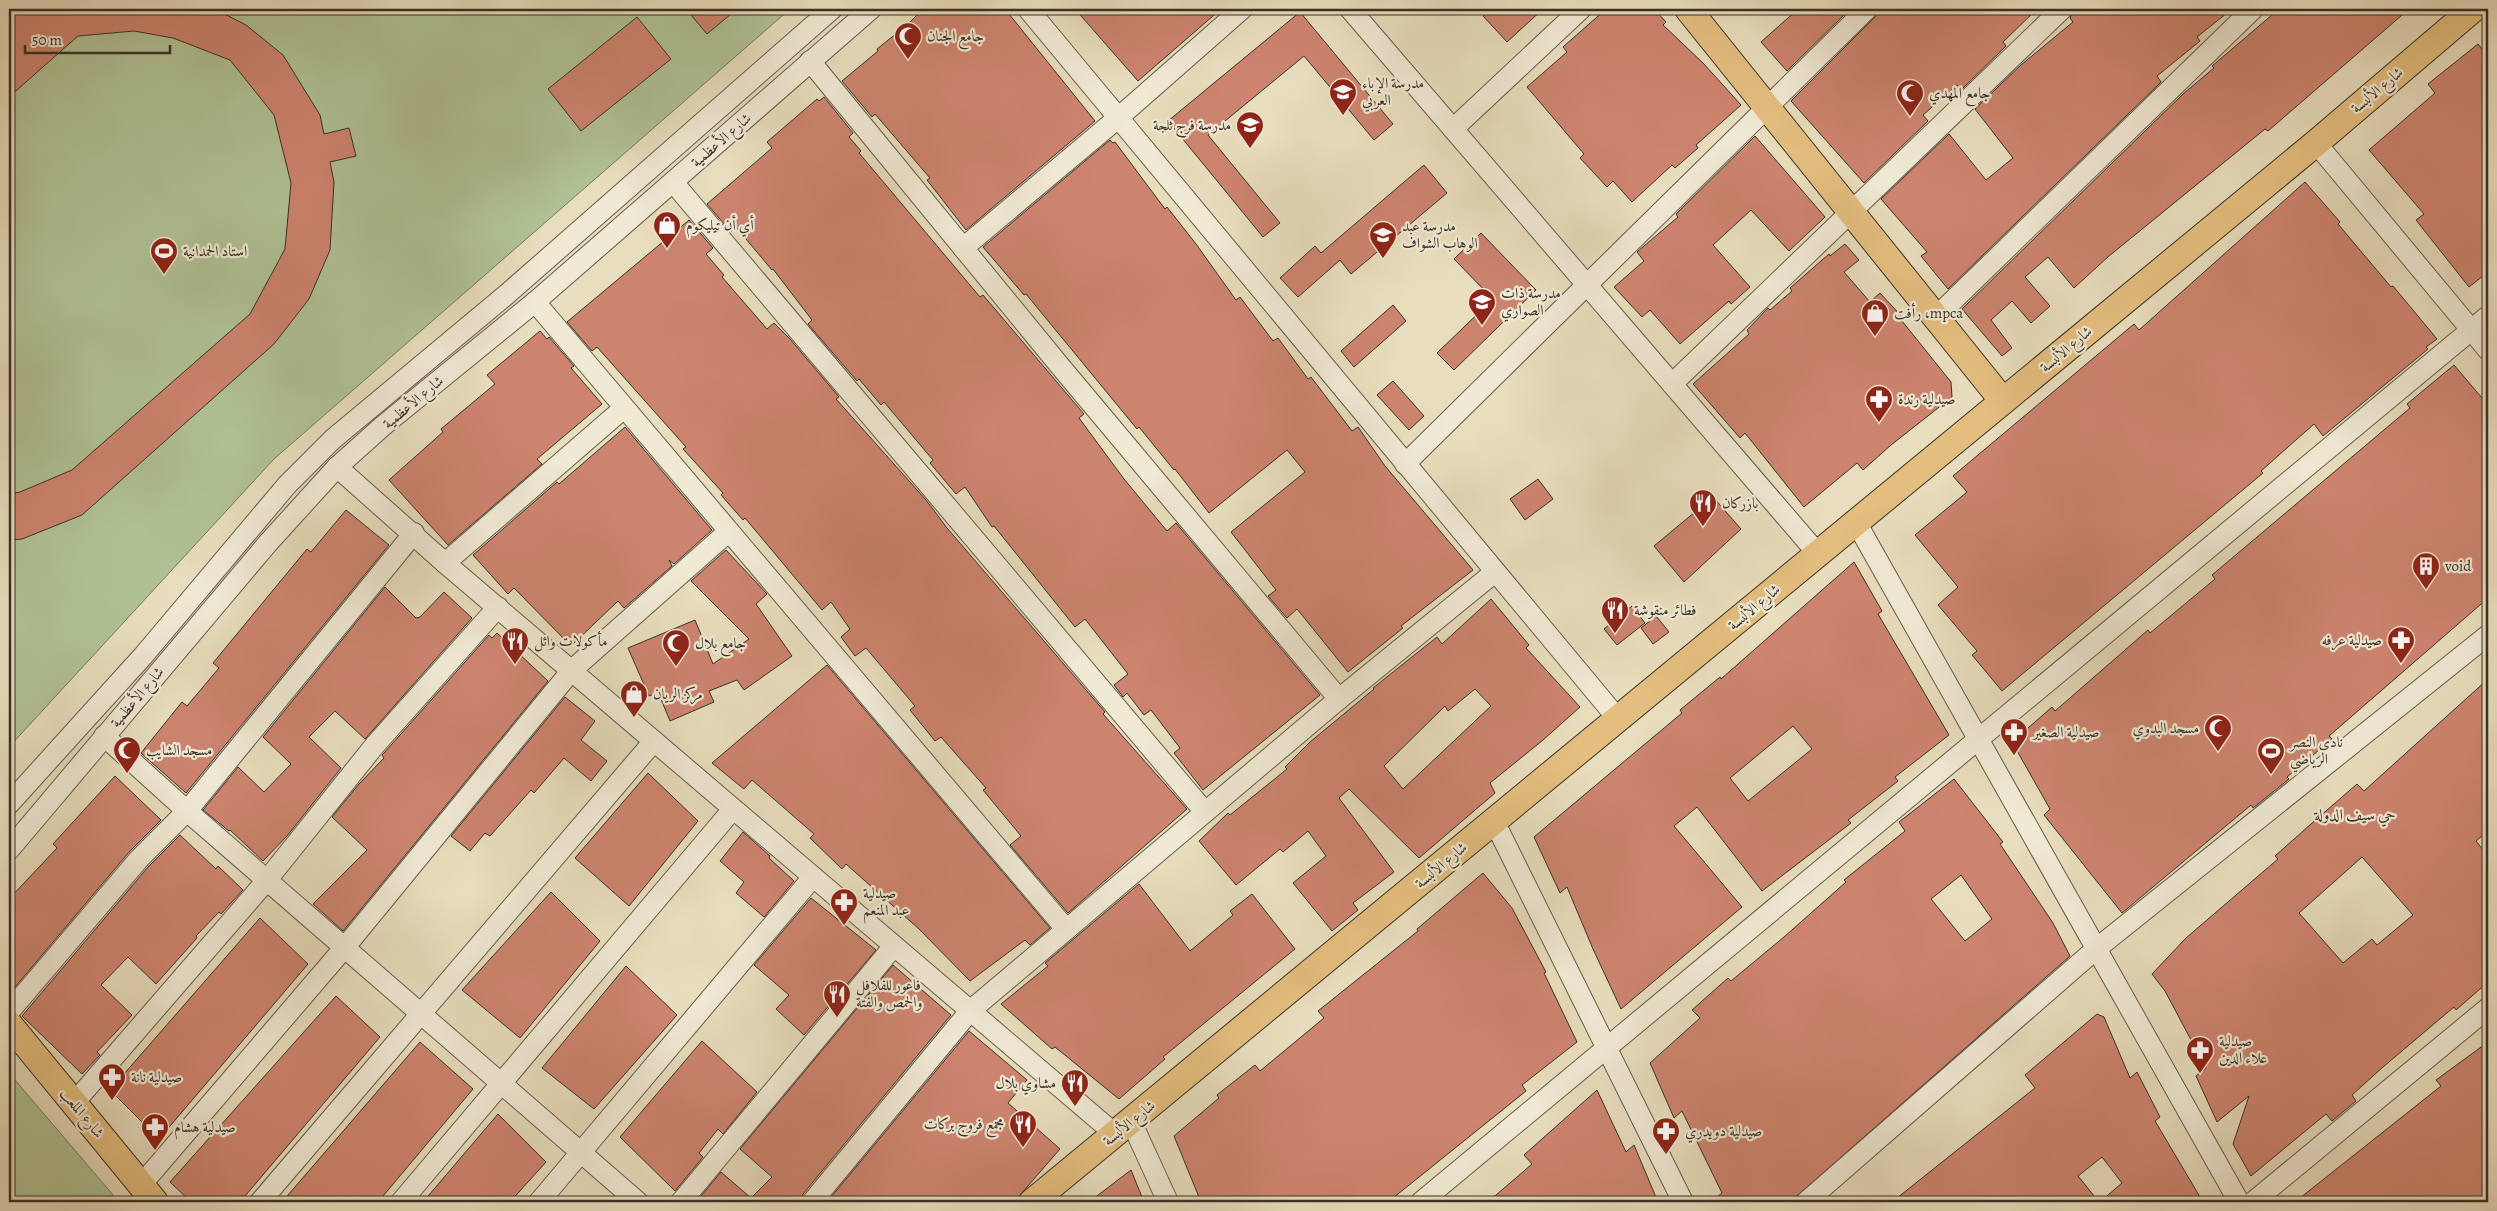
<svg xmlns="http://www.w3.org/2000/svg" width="2497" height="1211" font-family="Alegreya,Amiri,serif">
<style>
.green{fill:#b0c295;stroke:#75795e}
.building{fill:#cd846f;stroke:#3a3027;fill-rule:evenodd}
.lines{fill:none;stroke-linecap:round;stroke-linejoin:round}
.minor-casing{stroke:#665b4c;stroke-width:22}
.major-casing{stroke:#3a3027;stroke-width:28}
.minor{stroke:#f0e9d4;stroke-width:20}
.major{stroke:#e4be7e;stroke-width:26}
.labels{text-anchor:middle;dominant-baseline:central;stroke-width:4.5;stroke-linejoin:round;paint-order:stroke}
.poi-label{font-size:15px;fill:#3a3027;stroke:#f0e9d4;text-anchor:start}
.street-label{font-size:15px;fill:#3a3027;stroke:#f0e9d4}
.neighbourhood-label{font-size:16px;fill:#3a3027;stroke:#f0e9d4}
</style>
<rect width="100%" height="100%" fill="#e8ddbd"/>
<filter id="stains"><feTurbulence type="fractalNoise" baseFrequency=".004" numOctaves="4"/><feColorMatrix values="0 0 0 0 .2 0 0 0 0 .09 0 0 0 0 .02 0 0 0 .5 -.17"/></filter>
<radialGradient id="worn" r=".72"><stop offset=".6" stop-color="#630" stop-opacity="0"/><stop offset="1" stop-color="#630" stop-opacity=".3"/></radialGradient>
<!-- green -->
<g class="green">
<polygon points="9,9 790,9 274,459 9,747"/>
<polygon points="9,1073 119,1202 9,1202"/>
</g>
<!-- building -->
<g class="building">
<polygon points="9,9 215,9 246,25 283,55 320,115 324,134 349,128 356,156 330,162 334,182 330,250 309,299 274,344 82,515 22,539 9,540 9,494 20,492 72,470 250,314 285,249 291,183 274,115 230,60 173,38 134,31 78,36 9,97"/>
<polygon points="686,9 737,9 707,34"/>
<polygon points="923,9 1005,9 1095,121 966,230 927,180 930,178 875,114 872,117 842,81 878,51 877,49 907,25"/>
<polygon points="1075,9 1221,9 1138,81"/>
<polygon points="1491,9 1543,9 1507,42 1483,16"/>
<polygon points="1606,9 1654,9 1666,22 1663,25 1703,63 1741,105 1696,145 1698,148 1675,168 1672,165 1632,202 1613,181 1607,187 1580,158 1584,154 1527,87 1567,52 1563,47"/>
<polygon points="1798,9 1850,9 1787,71 1761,42"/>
<polygon points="1879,9 2037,9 2003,42 2006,46 1961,90 1957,85 1923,115 1928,121 1864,183 1791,101 1875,17"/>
<polygon points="2074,9 2232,9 2197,37 2200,41 2157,76 2161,82 1948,289 1921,256 1927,252 1881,199 1949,134 1986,180 2013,158 1975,109 2021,65 2073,22 2070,18"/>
<polygon points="2279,9 2409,9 2268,131 2265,129 2109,256 2074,288 2048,257 2025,277 2050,306 2031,323 2012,301 1991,320 2012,348 2002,356 1962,309 2183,94 2214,68 2212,66"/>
<polygon points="1300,12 1393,124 1374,140 1304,56 1208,135 1280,223 1263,237 1168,121"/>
<polygon points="637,17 671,59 581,131 548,89"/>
<polygon points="2478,44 2488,57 2488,272 2469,287 2416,220 2424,214 2369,150 2435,93 2428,84"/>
<polygon points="824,97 853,133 849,137 861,151 859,153 980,297 983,295 1084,414 1079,418 1124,479 1167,531 1176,523 1320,695 1203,790 1174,753 1180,748 1151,710 1144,715 1127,693 1123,697 1114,685 1128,674 1085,619 1075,627 994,526 992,527 965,487 956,494 930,463 933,460 884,402 881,405 859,379 857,381 808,324 812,320 773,269 772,270 736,227 731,232 707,204 772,148 767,142 817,99 819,101"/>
<polygon points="1755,136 1825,217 1789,251 1751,210 1713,245 1750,287 1731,304 1729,301 1680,344 1650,310 1642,317 1614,287 1644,261 1637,252 1678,217 1676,214"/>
<polygon points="1110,140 1113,143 1115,142 1165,209 1167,207 1196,244 1236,300 1240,297 1273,341 1278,338 1308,379 1311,377 1352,431 1358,427 1385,466 1473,570 1401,626 1403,628 1348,672 1297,609 1287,618 1268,596 1276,590 1231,532 1305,472 1287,450 1209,513 1175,469 1174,470 1139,427 1137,429 1026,294 1024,295 983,247"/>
<polygon points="1424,165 1447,193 1351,274 1340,260 1298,297 1280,278 1315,246 1321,253"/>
<polygon points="2305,182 2340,222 2338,224 2391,287 2393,286 2437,339 2426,347 2428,349 2323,436 2314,424 2261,471 2263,473 2002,691 1972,655 1977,651 1938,605 1958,587 1915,535 1967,492 1953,476 2134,324 2139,330"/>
<polygon points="689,220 713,248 706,254 724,275 722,277 767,329 774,323 790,339 839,397 836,399 926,500 947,528 1105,712 1103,714 1187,809 1068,913 1010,845 1021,836 983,790 986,788 941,737 935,741 910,710 915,706 866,648 855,656 841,637 850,629 831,602 822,610 745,518 743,520 721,495 723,493 683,449 686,447 597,347 592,351 567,322"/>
<polygon points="1481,233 1536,290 1454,370 1437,353 1493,299 1454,259"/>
<polygon points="1845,244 1859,260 1844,272 1870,302 1880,293 1904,319 1902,321 1951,382 1952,397 1891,445 1863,470 1857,463 1804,507 1745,433 1740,438 1693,384 1749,334 1747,330 1768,308 1770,310 1792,291 1790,288 1829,254 1830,256"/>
<polygon points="1393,305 1406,321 1354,367 1341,351"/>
<polygon points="540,331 547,339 549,337 574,366 571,368 602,404 537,459 542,464 448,545 389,480 443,432 441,429 495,384 487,375"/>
<polygon points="2454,365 2488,405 2488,598 2329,736 2332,739 2287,777 2289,779 2253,808 2251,805 2122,913 2044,815 2050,809 2012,742 2052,707 2055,711 2148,630 2150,633 2215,579 2212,575 2410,408 2407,404"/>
<polygon points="1393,381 1424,416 1409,430 1377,395"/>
<polygon points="625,427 712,530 674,564 669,560 672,566 624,608 618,601 571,646 514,588 508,594 473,555 557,482 559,484"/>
<polygon points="1538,479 1553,499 1525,520 1510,499"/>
<polygon points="1713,497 1741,529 1684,582 1654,546"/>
<polygon points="346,510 389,545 186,793 141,753 182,702 187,706 219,668 213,663 307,549 311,552"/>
<polygon points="726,550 767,594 756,604 792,656 744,690 737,680 709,691 714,702 670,721 658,692 649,696 628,648 695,620 713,664 749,639 691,581"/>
<path d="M1854,562L1882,611L1878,614L1949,735L1895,777L1898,781L1848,820L1851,823L1762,891L1697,807L1674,826L1742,907L1621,1009L1593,949L1567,887L1560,893L1534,837L1682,713L1680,710L1720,677L1721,679ZM1793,726L1812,749L1748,801L1730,778Z"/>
<polygon points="385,587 416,618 420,617 444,592 472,618 365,739 335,711 309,737 341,768 287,836 263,861 230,830 229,831 203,810 238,767 264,792 291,764 263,737"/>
<path d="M1491,599L1529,645L1526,648L1580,707L1543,740L1490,783L1495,793L1419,858L1349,789L1339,798L1394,872L1353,903L1358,910L1332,931L1293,883L1326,856L1308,831L1283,852L1280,849L1236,885L1199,841L1228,813L1230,815L1287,769L1285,767L1310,742L1374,689L1373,688L1437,637L1442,644ZM1475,689L1491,706L1403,789L1384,766L1445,706L1448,711Z"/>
<polygon points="1632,606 1645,623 1617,645 1604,629"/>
<polygon points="1656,616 1669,632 1653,644 1641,628"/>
<polygon points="497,633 548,681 343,931 313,904 367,850 332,817 359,784 384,758 382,755 384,753 489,635 492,638"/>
<polygon points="827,665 1050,928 1030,945 1025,940 970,981 919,929 846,864 842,869 810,838 814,834 752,780 744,789 712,763"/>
<path d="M2488,679V831L2476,841L2488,856V982L2456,1010L2454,1007L2383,1067L2352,1095L2356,1101L2332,1121L2326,1114L2251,1176L2233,1144L2249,1096L2217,1122L2196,1076L2206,1068L2165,991L2152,974L2186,938L2278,859L2275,856L2311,824L2357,784L2364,791ZM2362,857L2413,915L2377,945L2372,939L2343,963L2299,913Z"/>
<polygon points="565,697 595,721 581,740 607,761 591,781 564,758 534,793 531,790 490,836 485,833 470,851 451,836"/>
<polygon points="648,773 698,821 629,906 575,858"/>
<polygon points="115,776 161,820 130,851 9,994 9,899 57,848 53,844"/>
<path d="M1954,779L2003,842L2000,844L2053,923L2070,956L1790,1202H1711L1722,1193L1682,1111L1674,1118L1650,1063L1700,1018L1692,1010L1728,978L1731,981L1784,937L1846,882L1844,880L1905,831L1899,822ZM1961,875L1992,919L1965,941L1931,899Z"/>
<polygon points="743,832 770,856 769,858 794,881 764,917 736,893 744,882 720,861"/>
<polygon points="180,835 216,869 218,866 243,890 221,914 219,912 196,936 197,938 156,984 128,957 101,985 132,1015 97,1052 100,1055 82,1074 22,1016 148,867"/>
<polygon points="1483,873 1512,908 1546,972 1544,973 1577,1042 1522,1085 1526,1091 1388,1202 1201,1202 1174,1136 1219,1098 1217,1095 1255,1065 1260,1071 1324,1018 1318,1011 1418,931 1417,929"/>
<polygon points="1139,884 1190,951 1233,915 1230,911 1252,894 1295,949 1163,1057 1165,1059 1119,1099 1055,1047 1052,1049 1001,1004 1048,966 1045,963"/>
<polygon points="551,892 600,941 520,1038 462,990"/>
<polygon points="811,898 876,950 804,1035 776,1009 789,995 754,965"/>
<polygon points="260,918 308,964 159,1139 110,1090"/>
<polygon points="893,965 951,1015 803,1194 800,1202 696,1202 721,1172 751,1198 772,1177 740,1149"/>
<polygon points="626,966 677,1015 594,1109 542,1068"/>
<polygon points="336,996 380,1037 240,1202 191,1202 170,1182"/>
<polygon points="2097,1014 2104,1017 2130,1078 2137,1072 2160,1117 2155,1121 2203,1202 2100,1202 2122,1183 2102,1157 2078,1176 2099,1202 1892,1202 2035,1088 2025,1075"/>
<polygon points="969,1031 1027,1080 1008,1103 1060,1149 1014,1202 827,1202"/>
<polygon points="702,1041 757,1092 723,1134 718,1129 699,1153 703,1157 675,1191 620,1137"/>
<polygon points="420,1042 473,1089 378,1202 282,1202"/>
<polygon points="2488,1042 2488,1202 2295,1202 2441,1086 2436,1080"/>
<polygon points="1597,1090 1626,1152 1634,1145 1658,1202 1488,1202 1532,1164 1524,1155"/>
<polygon points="498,1114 546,1162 510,1202 423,1202"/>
<polygon points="1131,1170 1144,1202 1089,1202"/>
</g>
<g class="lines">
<!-- minor casing -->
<g class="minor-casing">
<g id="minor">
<polyline points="1028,9 1618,719"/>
<polyline points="1350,9 1818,554"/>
<polyline points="810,61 1060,366 1339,699"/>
<polyline points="1453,129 1581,9"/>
<polyline points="2316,143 2488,350"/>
<polyline points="673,182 1205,812"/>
<polyline points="963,248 1118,118 1242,9"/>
<polyline points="535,302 1066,929"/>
<polyline points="1936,317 2253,9"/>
<polyline points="1672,384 2062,9"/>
<polyline points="1405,464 1867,9"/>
<polyline points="337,467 445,563 1115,1134"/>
<polyline points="1856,522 2239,1202"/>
<polyline points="445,563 624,408"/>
<polyline points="104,736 187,811 638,1202"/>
<polyline points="9,804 143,656 287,485 333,439 506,295 832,9"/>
<polyline points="1494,821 1683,1202"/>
<polyline points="9,850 268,543 337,467 384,425 535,302 871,9"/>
<polyline points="9,1012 139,859 187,811 414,533"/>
<polyline points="74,1103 267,880 375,745 498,607"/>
<polyline points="1131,1121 1168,1202"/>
<polyline points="141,1185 345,947 572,670 728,532"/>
<polyline points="260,1202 654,741"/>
<polyline points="401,1202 733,809"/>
<polyline points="539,1202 813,877"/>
<polyline points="681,1202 894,946"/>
<polyline points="812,1202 970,1011 1339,699 1495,572"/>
<polyline points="1421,1202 2488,316"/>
<polyline points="1806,1202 2096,949 2488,635"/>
<polyline points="2253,1202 2488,1008"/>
</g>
</g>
<!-- major casing -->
<g class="major-casing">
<g id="major">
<polyline points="1688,9 2003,401"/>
<polyline points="9,1024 155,1202"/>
<polyline points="1032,1202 2316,143 2473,9"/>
</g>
</g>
<!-- minor -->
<use href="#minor" class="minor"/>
<!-- major -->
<use href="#major" class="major"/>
</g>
<!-- icons -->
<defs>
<g id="mosque-pin" transform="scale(1.4375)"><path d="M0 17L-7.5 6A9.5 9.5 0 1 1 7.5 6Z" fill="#8f2418" stroke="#f0e9d4"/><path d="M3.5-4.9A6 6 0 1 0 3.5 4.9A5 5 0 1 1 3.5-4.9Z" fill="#fff"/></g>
<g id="school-pin" transform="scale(1.4375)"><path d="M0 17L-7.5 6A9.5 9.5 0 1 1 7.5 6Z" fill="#8f2418" stroke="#f0e9d4"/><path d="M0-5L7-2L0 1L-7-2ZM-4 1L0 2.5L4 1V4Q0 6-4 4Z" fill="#fff"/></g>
<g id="shop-pin" transform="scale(1.4375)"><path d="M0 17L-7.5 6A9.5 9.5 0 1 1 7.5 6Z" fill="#8f2418" stroke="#f0e9d4"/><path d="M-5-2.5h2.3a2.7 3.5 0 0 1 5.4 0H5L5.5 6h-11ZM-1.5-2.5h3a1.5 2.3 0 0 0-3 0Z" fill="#fff"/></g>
<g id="stadium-pin" transform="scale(1.4375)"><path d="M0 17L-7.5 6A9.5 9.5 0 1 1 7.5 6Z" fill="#8f2418" stroke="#f0e9d4"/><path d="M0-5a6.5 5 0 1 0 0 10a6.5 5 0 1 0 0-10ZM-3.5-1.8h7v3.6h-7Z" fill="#fff"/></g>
<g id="pharmacy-pin" transform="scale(1.4375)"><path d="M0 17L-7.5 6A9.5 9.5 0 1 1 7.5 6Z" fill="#8f2418" stroke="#f0e9d4"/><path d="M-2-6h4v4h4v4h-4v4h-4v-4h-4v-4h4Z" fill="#fff"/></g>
<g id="restaurant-pin" transform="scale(1.4375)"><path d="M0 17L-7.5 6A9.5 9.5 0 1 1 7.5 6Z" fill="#8f2418" stroke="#f0e9d4"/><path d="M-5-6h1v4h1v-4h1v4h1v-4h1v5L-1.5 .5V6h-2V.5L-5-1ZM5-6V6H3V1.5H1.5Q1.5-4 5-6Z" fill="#fff"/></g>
<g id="building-pin" transform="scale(1.4375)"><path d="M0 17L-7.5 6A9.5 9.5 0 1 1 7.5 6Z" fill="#8f2418" stroke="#f0e9d4"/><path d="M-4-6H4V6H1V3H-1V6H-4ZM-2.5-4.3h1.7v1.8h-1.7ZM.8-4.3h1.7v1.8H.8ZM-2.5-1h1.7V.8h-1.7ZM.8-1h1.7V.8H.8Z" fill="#fff"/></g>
</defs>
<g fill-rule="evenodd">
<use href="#mosque-pin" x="908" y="36"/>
<use href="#school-pin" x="1343" y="92"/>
<use href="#mosque-pin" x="1910" y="93"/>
<use href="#school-pin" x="1250" y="125"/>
<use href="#shop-pin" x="667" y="225"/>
<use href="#school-pin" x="1383" y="235"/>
<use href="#stadium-pin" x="164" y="251"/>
<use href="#school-pin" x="1482" y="302"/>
<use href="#shop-pin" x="1875" y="313"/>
<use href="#pharmacy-pin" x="1879" y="399"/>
<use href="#restaurant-pin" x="1703" y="503"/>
<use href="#building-pin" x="2426" y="566"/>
<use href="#restaurant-pin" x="1615" y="610"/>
<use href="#pharmacy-pin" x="2401" y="640"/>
<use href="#restaurant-pin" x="515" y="641"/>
<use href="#mosque-pin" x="676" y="643"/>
<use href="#shop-pin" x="634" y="694"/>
<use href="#mosque-pin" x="2218" y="728"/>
<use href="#pharmacy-pin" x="2014" y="732"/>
<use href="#mosque-pin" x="127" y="750"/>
<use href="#stadium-pin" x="2271" y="751"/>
<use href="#pharmacy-pin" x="844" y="902"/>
<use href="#restaurant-pin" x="837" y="994"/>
<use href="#pharmacy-pin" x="2200" y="1050"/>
<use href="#pharmacy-pin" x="112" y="1077"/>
<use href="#restaurant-pin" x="1075" y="1083"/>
<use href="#restaurant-pin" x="1023" y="1124"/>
<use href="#pharmacy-pin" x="155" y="1127"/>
<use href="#pharmacy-pin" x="1666" y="1131"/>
</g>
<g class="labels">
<!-- poi labels -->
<g class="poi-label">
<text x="927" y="36">جامع الجنان</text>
<text x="1362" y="83">مدرسة الإباء<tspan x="1362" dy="17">العربي</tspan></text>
<text x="1929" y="93">جامع المهدي</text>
<text x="1231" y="125" text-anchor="end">مدرسة فرج ثلجة</text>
<text x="686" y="225">أي أن تيليكوم</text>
<text x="1402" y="226">مدرسة عبد<tspan x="1402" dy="17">الوهاب الشواف</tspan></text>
<text x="183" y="251">استاد الحمدانية</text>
<text x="1501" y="293">مدرسة ذات<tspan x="1501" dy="17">الصواري</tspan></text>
<text x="1894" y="313">رأفت ،mpca</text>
<text x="1898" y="399">صيدلية رندة</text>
<text x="1722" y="503">بازركان</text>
<text x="2445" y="566">void</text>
<text x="1634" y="610">فطائر منقوشة</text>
<text x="2382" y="640" text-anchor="end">صيدلية عرفه</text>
<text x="534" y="641">مأكولات وائل</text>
<text x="695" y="643">جامع بلال</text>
<text x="653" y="694">مركز الريان</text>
<text x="2199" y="728" text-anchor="end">مسجد البدوي</text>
<text x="2033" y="732">صيدلية الصغير</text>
<text x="2290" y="742">نادي النصر<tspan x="2290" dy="17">الرياضي</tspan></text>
<text x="146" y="750">مسجد الشايب</text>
<text x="863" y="893">صيدلية<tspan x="863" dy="17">عبد المنعم</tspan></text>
<text x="856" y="985">فاعور للفلافل<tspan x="856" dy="17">والحمص والفتة</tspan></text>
<text x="2219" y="1041">صيدلية<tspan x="2219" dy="17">علاء الدين</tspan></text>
<text x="131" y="1077">صيدلية نانة</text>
<text x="1056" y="1083" text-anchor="end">مشاوي بلال</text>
<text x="1004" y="1124" text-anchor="end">مجمع فروج بركات</text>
<text x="174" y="1127">صيدلية هشام</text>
<text x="1685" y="1131">صيدلية دويدري</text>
</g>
<!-- street labels -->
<g class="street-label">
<text transform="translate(2377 90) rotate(-40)">شارع الألبسة</text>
<text transform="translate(721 140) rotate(-41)">شارع الأعظمية</text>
<text transform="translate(2066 349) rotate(-40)">شارع الألبسة</text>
<text transform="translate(413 402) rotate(-40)">شارع الأعظمية</text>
<text transform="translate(1754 607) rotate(-40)">شارع الألبسة</text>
<text transform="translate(137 697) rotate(-50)">شارع الأعظمية</text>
<text transform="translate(1441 865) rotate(-40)">شارع الألبسة</text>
<text transform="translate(82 1113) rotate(50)">شارع الملعب</text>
<text transform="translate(1129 1123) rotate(-39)">شارع الألبسة</text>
</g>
<!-- neighbourhood labels -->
<g class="neighbourhood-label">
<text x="2355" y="815">حي سيف الدولة</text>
</g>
</g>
<!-- margin -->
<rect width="2497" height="1211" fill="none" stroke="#e8ddbd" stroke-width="30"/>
<rect x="10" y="10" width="2477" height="1191" fill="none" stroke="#3a3027" stroke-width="2.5"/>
<rect x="15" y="15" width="2467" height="1181" fill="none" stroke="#3a3027"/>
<!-- scale -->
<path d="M25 45v8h145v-8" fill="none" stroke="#3a3027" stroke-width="2.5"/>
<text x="32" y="45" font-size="15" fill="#3a3027" stroke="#f0e9d4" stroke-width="4" paint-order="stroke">50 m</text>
<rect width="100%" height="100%" filter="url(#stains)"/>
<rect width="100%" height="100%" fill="url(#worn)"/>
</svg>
